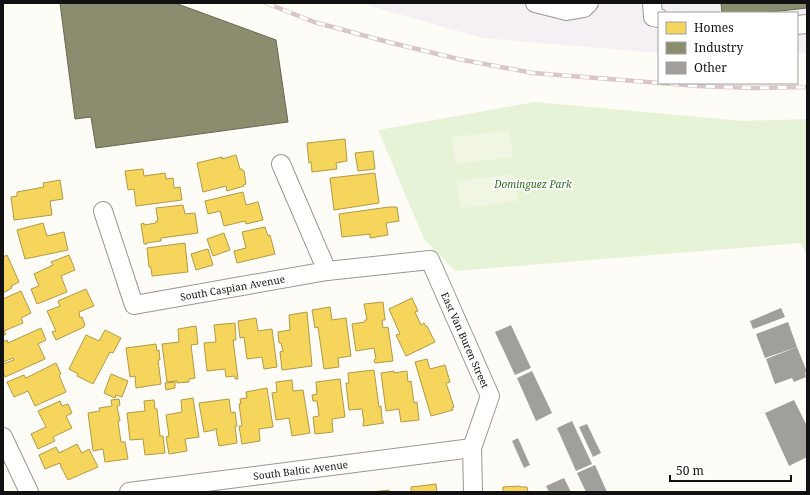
<svg xmlns="http://www.w3.org/2000/svg" width="810" height="495" font-family="'Noto Serif',serif">
<style>
.industrial{fill:#f5f0f3}
.green{fill:#e7f3d7}
.pitch{fill:#f0f6e1}
.homes{fill:#f6d55c;stroke:#b19a46}
.industry{fill:#8c8c6e;stroke:#676752}
.building{fill:#a19f9c}
.lines{fill:none;stroke-linecap:round;stroke-linejoin:round}
.minor-casing{stroke:#979795;stroke-width:20}
.minor{stroke:#fffffe;stroke-width:18}
.rail-casing{stroke:#d9c6c7;stroke-width:4.5}
.rail{stroke:#fff;stroke-width:3;stroke-dasharray:9;stroke-linecap:butt}
.labels{text-anchor:middle;dominant-baseline:central;stroke-width:4;stroke-linejoin:round;paint-order:stroke}
.park-label{font-size:10px;font-style:italic;fill:#2f6b1f;stroke:#fff}
.street-label{font-size:10px;fill:#111;stroke:#fff}
</style>
<rect width="100%" height="100%" fill="#fdfcf7"/>
<!-- industrial -->
<polygon class="industrial" points="360,3 807,3 807,53 797,53 797,13 659,13 659,53 482,38"/>
<!-- green -->
<polygon class="green" points="535,102 744,121 807,119 807,256 801,243 455,271 424,239 378,130"/>
<!-- pitch -->
<g class="pitch">
<polygon points="509,130 513,157 455,164 452,137"/>
<polygon points="514,174 518,201 461,208 457,181"/>
</g>
<!-- homes -->
<g class="homes">
<polygon points="345,139 347,161 336,163 337,169 312,172 311,162 309,163 307,143"/>
<polygon points="373,151 375,169 358,171 355,153"/>
<polygon points="236,155 240,169 242,169 243,171 244,171 246,184 243,185 244,186 227,191 226,186 203,192 197,163 222,157 222,159"/>
<polygon points="143,169 144,176 165,173 166,179 173,178 174,188 180,187 182,200 136,206 134,189 128,190 125,171"/>
<polygon points="375,173 379,203 334,210 330,178"/>
<polygon points="60,180 63,199 50,201 52,215 14,220 11,197 17,196 17,192 44,187 43,183"/>
<polygon points="243,192 246,205 258,202 263,220 246,224 245,221 224,226 220,211 208,214 205,201"/>
<polygon points="183,205 185,214 195,213 198,233 161,238 161,241 146,243 147,244 144,244 141,224 144,223 144,225 156,223 156,221 158,221 156,208"/>
<polygon points="389,207 397,207 399,221 386,223 388,235 370,238 370,234 342,237 339,214"/>
<polygon points="43,223 47,236 64,232 68,250 25,259 17,230"/>
<polygon points="265,227 268,236 270,235 275,254 237,263 234,251 246,248 242,232"/>
<polygon points="224,233 230,250 213,256 207,239"/>
<polygon points="185,243 188,272 152,276 151,267 149,267 147,248"/>
<polygon points="208,249 213,265 196,270 191,254"/>
<polygon points="7,255 19,282 11,286 12,288 3,293 3,257"/>
<polygon points="69,255 75,270 61,276 67,292 37,304 31,289 39,286 34,274 53,265 51,262"/>
<polygon points="86,289 94,306 79,312 80,318 82,317 85,325 84,326 84,327 56,340 52,332 56,331 47,311 60,306 58,301"/>
<polygon points="21,291 31,313 21,318 23,323 4,331 6,334 3,336 3,299"/>
<polygon points="412,298 418,311 415,312 421,325 424,323 426,327 427,326 435,342 406,356 396,335 400,334 389,309"/>
<polygon points="383,302 385,320 382,320 383,328 388,327 393,361 375,363 374,360 376,359 374,348 356,351 352,324 365,322 365,320 367,320 364,304"/>
<polygon points="330,307 332,320 346,318 351,356 338,358 339,367 324,369 318,327 315,328 312,310"/>
<polygon points="307,312 312,366 282,370 280,352 283,351 281,343 279,343 278,332 290,330 289,315"/>
<polygon points="256,318 258,331 272,329 277,367 264,369 262,357 247,359 244,337 240,338 238,321"/>
<polygon points="235,323 236,340 233,340 238,379 235,379 235,376 226,377 225,369 207,371 204,343 216,342 214,325"/>
<polygon points="196,326 198,344 191,345 195,378 189,379 189,382 177,383 177,381 167,382 162,344 179,342 178,329"/>
<polygon points="41,328 46,340 38,344 45,359 5,377 3,372 3,364 14,360 13,358 3,362 3,342 7,340 8,343"/>
<polygon points="105,330 121,338 113,353 110,352 93,384 77,376 78,374 69,369 86,335 99,341"/>
<polygon points="156,344 157,351 159,350 160,360 158,360 161,384 136,388 135,376 130,377 126,348"/>
<polygon points="427,359 430,369 445,365 450,382 446,383 454,407 452,408 453,410 431,416 415,362"/>
<polygon points="56,363 61,374 59,375 66,392 35,406 28,391 14,397 7,382 24,375 26,378"/>
<polygon points="374,370 379,407 381,406 382,420 384,423 363,426 363,423 364,423 362,409 349,410 346,383 349,383 348,373"/>
<polygon points="394,371 394,373 407,371 408,382 411,381 414,403 417,402 419,420 401,422 399,409 386,411 381,373"/>
<polygon points="111,374 128,381 122,397 116,395 115,398 104,393"/>
<polygon points="340,379 345,417 332,419 333,432 315,434 313,417 319,416 317,401 313,401 312,395 317,394 316,382"/>
<polygon points="292,380 293,391 303,390 310,433 292,436 289,418 276,420 272,393 277,392 276,382"/>
<polygon points="175,382 175,388 166,390 165,383"/>
<polygon points="267,388 273,427 259,429 260,441 242,444 239,426 242,426 239,404 241,404 240,399 247,398 246,392"/>
<polygon points="193,398 199,437 185,439 187,451 169,454 166,437 169,436 166,415 182,412 181,400"/>
<polygon points="119,399 120,405 117,406 120,421 118,421 121,442 125,442 128,459 105,462 103,449 93,451 88,413 100,411 99,408 112,406 111,400"/>
<polygon points="229,399 231,413 235,412 237,426 235,426 237,443 219,446 216,431 217,429 214,429 214,430 204,432 199,403"/>
<polygon points="154,400 155,409 157,409 160,436 163,436 165,453 145,455 143,439 130,440 127,413 145,411 144,401"/>
<polygon points="60,401 62,406 68,404 72,413 66,416 72,428 53,437 55,441 38,449 31,434 46,427 38,411"/>
<polygon points="77,444 82,453 89,449 98,467 68,480 61,467 60,463 45,469 39,455 56,447 59,453"/>
<polygon points="436,484 437,492 411,492 411,487"/>
<polygon points="520,486 521,487 527,487 528,492 503,492 503,487"/>
<polygon points="389,490 389,492 372,492"/>
</g>
<!-- industry -->
<g class="industry">
<polygon points="60,3 175,3 276,40 288,122 96,148 91,117 75,119"/>
<polygon points="721,3 807,3 807,8 762,13 722,13"/>
</g>
<!-- building -->
<g class="building">
<polygon points="781,308 785,317 753,329 750,321"/>
<polygon points="788,322 797,347 765,358 756,334"/>
<polygon points="511,325 531,368 515,375 495,332"/>
<polygon points="797,347 807,372 805,373 806,377 794,382 792,378 775,384 766,359"/>
<polygon points="532,371 552,413 536,421 517,378"/>
<polygon points="794,400 807,426 807,457 789,466 765,413"/>
<polygon points="572,421 592,464 576,471 557,428"/>
<polygon points="587,424 601,453 593,457 579,427"/>
<polygon points="518,438 530,465 524,468 512,441"/>
<polygon points="595,465 607,492 586,492 577,473"/>
<polygon points="564,478 571,492 549,492 546,486"/>
</g>
<g class="lines">
<!-- minor casing -->
<g class="minor-casing">
<g id="minor">
<polyline points="535,3 567,11 584,8 589,3"/>
<polyline points="652,3 653,17 659,18"/>
<polyline points="797,25 807,24"/>
<polyline points="281,164 327,271"/>
<path id="s1" d="M103,211L134,305L327,271L430,260L490,396L472,448L473,492"/>
<polyline points="3,437 29,492"/>
<path id="s2" d="M129,492L472,448"/>
</g>
</g>
<!-- minor -->
<use href="#minor" class="minor"/>
<!-- rail casing -->
<g class="rail-casing">
<polyline id="rail" points="266,3 314,22 388,42 458,59 533,73 698,86 755,88 807,87"/>
</g>
<!-- rail -->
<use href="#rail" class="rail"/>
</g>
<g class="labels">
<!-- park labels -->
<g class="park-label">
<text x="533" y="184">Dominguez Park</text>
</g>
<!-- street labels -->
<g class="street-label">
<text stroke="none"><textPath href="#s1" startOffset="199">South Caspian Avenue</textPath></text>
<text stroke="none"><textPath href="#s1" startOffset="486">East Van Buren Street</textPath></text>
<text stroke="none"><textPath href="#s2" startOffset="173">South Baltic Avenue</textPath></text>
</g>
</g>
<!-- border -->
<rect width="810" height="495" fill="none" stroke="#111111" stroke-width="8"/>
<!-- legend -->
<rect x="658" y="12" width="140" height="72" fill="#ffffff" stroke="#a0a0a0"/>
<rect x="666" y="22" width="20" height="12" fill="#f6d55c" stroke="#a0a0a0"/>
<text x="694" y="32" font-size="12" fill="#111111">Homes</text>
<rect x="666" y="42" width="20" height="12" fill="#8c8c6e" stroke="#a0a0a0"/>
<text x="694" y="52" font-size="12" fill="#111111">Industry</text>
<rect x="666" y="62" width="20" height="12" fill="#a19f9c" stroke="#a0a0a0"/>
<text x="694" y="72" font-size="12" fill="#111111">Other</text>
<!-- scale -->
<path d="M670 475v6h121v-6" fill="none" stroke="#111111" stroke-width="2"/>
<text x="676" y="475" font-size="12" fill="#111111" stroke="#ffffff" stroke-width="3" paint-order="stroke">50 m</text>
</svg>
